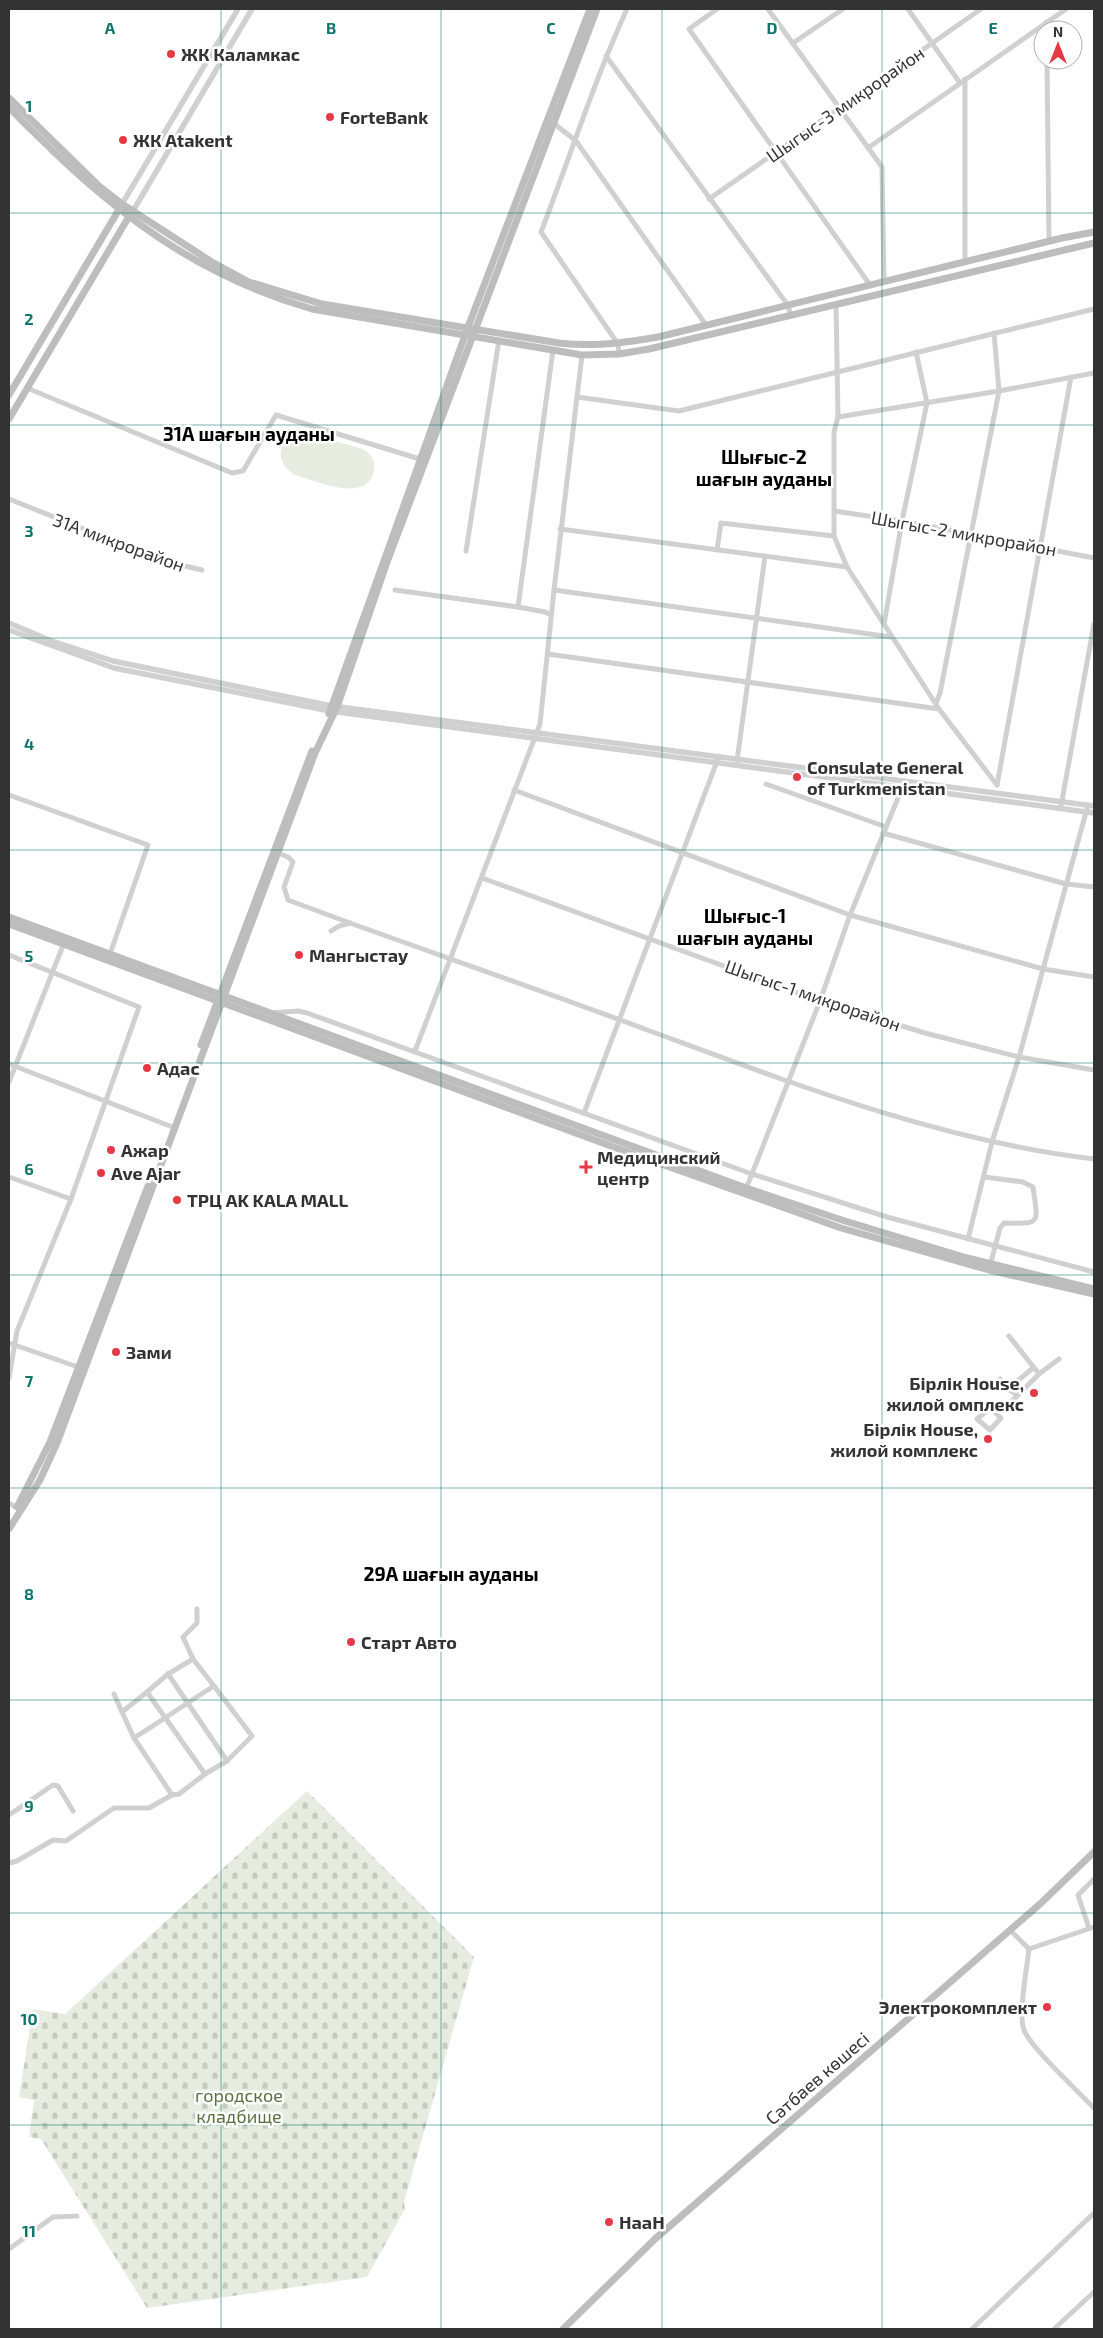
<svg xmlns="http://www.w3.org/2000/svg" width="1103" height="2338" font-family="'Exo 2',sans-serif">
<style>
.cemetery{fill:url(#cemetery-stones)}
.pitch{fill:#e6ecdf}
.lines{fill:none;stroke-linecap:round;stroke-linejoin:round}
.minor{stroke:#d0d0d0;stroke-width:5}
.tertiary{stroke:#d0d0d0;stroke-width:5.5}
.secondary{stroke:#bdbdbd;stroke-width:7}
.grid{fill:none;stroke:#0f766e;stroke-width:1;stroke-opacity:0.55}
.poi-dot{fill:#e63946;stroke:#fff;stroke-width:2}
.labels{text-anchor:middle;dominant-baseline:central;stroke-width:5;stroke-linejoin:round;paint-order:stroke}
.poi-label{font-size:18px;font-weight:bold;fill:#333;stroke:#fff;text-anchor:start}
.street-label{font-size:18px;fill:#333;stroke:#fff}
.park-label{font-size:18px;fill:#56703f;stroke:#fff}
.neighbourhood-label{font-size:19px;font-weight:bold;fill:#000;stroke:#fff}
.grid-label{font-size:16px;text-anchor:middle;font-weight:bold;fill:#0f766e;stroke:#fff;stroke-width:5;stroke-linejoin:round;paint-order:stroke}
</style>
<defs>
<pattern id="cemetery-stones" width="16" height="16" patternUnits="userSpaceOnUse" patternTransform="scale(1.25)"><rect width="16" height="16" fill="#e6ecdf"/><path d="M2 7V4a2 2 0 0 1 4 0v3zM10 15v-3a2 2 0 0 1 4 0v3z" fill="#c6cbc0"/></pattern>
</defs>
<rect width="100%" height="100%" fill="#fff"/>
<!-- cemetery -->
<polygon class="cemetery" points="307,1791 474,1957 404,2202 405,2209 367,2277 147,2308 41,2139 29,2137 34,2100 19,2097 33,2009 65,2014"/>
<!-- pitch -->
<path class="pitch" d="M302,432L363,449C371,454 376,461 374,471C367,504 316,481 295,475C273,460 277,440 302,432Z"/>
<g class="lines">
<!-- minor -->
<g class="minor">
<polyline points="717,9 689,29 870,285"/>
<polyline points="768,9 882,167 884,282"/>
<polyline points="908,9 960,83"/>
<polyline points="1046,22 1046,30"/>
<polyline points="793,43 843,9"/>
<polyline points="606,56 787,304 791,315"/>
<polyline points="1047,60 1049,241"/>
<polyline points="551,121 576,141 706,325"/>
<polyline points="868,148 1066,9"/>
<polyline points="709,199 981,9"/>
<polyline points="965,262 965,79"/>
<polyline points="836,304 838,417 834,432 834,536 847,567 939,709 997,785"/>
<path d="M619,354L618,344L541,232C570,157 594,81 627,9"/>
<polyline points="27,388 232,473 243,471 276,415 423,460"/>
<polyline points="577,397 582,355"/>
<polyline points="838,417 999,391 1094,373"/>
<polyline points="9,499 164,561 202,570"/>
<polyline points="834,511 902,521 1094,558"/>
<polyline points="560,529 847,567"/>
<polyline points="717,550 721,523 834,536"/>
<polyline points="466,551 499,340"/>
<polyline points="395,590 518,607 545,612 551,615"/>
<polyline points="554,590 577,397 679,411 1094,309"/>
<polyline points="518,607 553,350"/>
<polyline points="884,624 902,521 927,403 916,352"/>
<polyline points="548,654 939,709"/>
<polyline points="936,703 940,693 999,391 994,333"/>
<polyline points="737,761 765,556"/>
<polyline points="766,784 886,827"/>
<polyline points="997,785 1071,377"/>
<polyline points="514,790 850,915 1043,969 1094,977"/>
<polyline points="9,795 148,845 110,954"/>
<polyline points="1061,806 1094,624"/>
<polyline points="883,833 1066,884 1094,887"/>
<polyline points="278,853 288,857 293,862 284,887 288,900 350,923"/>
<polyline points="482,878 820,1001 925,1033 1019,1057 1094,1070"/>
<path d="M331,931L339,926L350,923C450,959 551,994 650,1031C794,1084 941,1141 1094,1159"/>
<polyline points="9,955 139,1007 71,1199 17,1331 9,1378"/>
<polyline points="270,1013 298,1011 307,1013 752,1174 887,1217 1094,1272"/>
<polyline points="415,1051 540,724 554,590 891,637"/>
<polyline points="9,1064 175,1128"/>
<polyline points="9,1082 64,943"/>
<polyline points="584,1113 719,756"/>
<polyline points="9,1177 71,1199"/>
<path d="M984,1177L1023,1182L1033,1187C1038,1224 1042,1224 1004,1223L1000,1228L990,1266"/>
<polyline points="746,1189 820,1001 850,915 905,781"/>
<polyline points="968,1239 992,1142 1019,1057 1088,805"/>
<polyline points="1009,1336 1039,1374 1059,1359"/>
<polyline points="9,1343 78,1367"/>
<polyline points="1000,1379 1008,1389 1018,1395"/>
<polyline points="1008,1389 1033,1368"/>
<polyline points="1006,1407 1039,1374"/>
<polygon points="990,1408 1001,1418 990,1430 977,1419"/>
<polyline points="9,1503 17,1508"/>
<polyline points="193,1659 214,1686"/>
<polyline points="168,1674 147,1692 205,1774 227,1761"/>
<polyline points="114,1694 122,1712 147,1692"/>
<polyline points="122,1712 134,1738"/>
<path d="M172,1795L134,1738C161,1721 187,1703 214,1686L252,1736L227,1761L168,1674L193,1659L183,1637L197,1623V1609"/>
<polyline points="9,1815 53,1785 58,1786 73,1811"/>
<polyline points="9,1863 17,1861 53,1840 66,1841 114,1808 149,1808 172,1795 179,1794 205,1774"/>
<polyline points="1089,1928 1078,1895 1094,1879"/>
<polyline points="1010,1930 1029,1949"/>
<path d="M1029,1949C1027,1967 1018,2015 1024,2030C1031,2048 1079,2092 1094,2108"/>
<polyline points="1029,1949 1094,1927"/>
<polyline points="9,2249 53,2217 77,2216"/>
<polyline points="972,2329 1094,2213"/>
<polyline points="1054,2329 1094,2292"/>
</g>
<!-- tertiary -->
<g class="tertiary">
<polyline points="122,204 238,9"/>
<polyline points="133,211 252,9"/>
<polyline points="9,623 49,640 113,661 332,706 1094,806"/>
<polyline points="9,630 114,668 330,711 1094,813"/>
</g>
<!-- secondary -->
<g class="secondary">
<path d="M9,98L99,186L122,204L212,262L249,282L322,304L559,343C593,347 624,343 658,337L1062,238L1094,232"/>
<path d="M9,107C22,122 38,136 52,150C129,224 208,279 312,309L582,355L619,354L649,349L1094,243"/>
<polyline points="9,395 121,206"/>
<polyline points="9,419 131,213"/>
<polyline points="329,714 468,327 590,9"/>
<polyline points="9,917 746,1188 845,1221 967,1258 1094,1289"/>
<polyline points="9,924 619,1149 841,1228 989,1270 1094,1294"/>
<polyline points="201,1045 312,751"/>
<polyline points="17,1507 50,1442 148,1186"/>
<polyline points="9,1529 40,1480 57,1443 315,753 337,707 387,562 597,9"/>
<polyline points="563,2329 655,2239 1040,1904 1094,1852"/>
</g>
</g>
<!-- grid -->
<path class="grid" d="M221,9V2329M441,9V2329M662,9V2329M882,9V2329M9,213H1094M9,425H1094M9,638H1094M9,850H1094M9,1063H1094M9,1275H1094M9,1488H1094M9,1700H1094M9,1913H1094M9,2125H1094"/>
<!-- markers -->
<g class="poi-dot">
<circle cx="171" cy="54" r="5"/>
<circle cx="330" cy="117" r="5"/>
<circle cx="123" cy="140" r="5"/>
<circle cx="797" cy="777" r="5"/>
<circle cx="299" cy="955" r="5"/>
<circle cx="147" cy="1068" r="5"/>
<circle cx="111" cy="1150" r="5"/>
<path d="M583.5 1159.5h5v5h5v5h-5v5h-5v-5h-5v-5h5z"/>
<circle cx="101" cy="1173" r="5"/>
<circle cx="177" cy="1200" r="5"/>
<circle cx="116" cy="1352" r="5"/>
<circle cx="1034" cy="1393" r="5"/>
<circle cx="988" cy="1439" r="5"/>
<circle cx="351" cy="1642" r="5"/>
<circle cx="1047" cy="2007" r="5"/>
<circle cx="609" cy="2222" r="5"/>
</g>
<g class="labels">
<!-- poi labels -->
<g class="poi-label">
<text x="181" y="54">ЖК Каламкас</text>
<text x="340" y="117">ForteBank</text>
<text x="133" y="140">ЖК Atakent</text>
<text x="807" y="767">Consulate General<tspan x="807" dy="21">of Turkmenistan</tspan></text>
<text x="309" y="955">Мангыстау</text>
<text x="157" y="1068">Адас</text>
<text x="121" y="1150">Ажар</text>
<text x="597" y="1157">Медицинский<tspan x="597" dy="21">центр</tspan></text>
<text x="111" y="1173">Ave Ajar</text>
<text x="187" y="1200">ТРЦ AK KALA MALL</text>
<text x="126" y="1352">Зами</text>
<text x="1024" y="1383" text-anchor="end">Бірлік House,<tspan x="1024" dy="21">жилой омплекс</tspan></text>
<text x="978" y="1429" text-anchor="end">Бірлік House,<tspan x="978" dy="21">жилой комплекс</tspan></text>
<text x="361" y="1642">Старт Авто</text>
<text x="1037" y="2007" text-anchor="end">Электрокомплект</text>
<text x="619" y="2222">НааН</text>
</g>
<!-- street labels -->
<g class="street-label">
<text transform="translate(845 104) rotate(-35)">Шыгыс-3 микрорайон</text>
<text transform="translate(964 533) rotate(10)">Шыгыс-2 микрорайон</text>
<text transform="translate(119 542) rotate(20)">31А микрорайон</text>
<text transform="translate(813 995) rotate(19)">Шыгыс-1 микрорайон</text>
<text transform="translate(817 2078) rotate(-41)">Сәтбаев көшесі</text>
</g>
<!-- park labels -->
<g class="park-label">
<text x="239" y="2095">городское<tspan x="239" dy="21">кладбище</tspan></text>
</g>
<!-- neighbourhood labels -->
<g class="neighbourhood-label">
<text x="249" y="433">31А шағын ауданы</text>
<text x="764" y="456">Шығыс-2<tspan x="764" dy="22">шағын ауданы</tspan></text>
<text x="745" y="915">Шығыс-1<tspan x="745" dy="22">шағын ауданы</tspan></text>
<text x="451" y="1573">29А шағын ауданы</text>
</g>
</g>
<g class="grid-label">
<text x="110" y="34">A</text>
<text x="331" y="34">B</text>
<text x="551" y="34">C</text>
<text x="772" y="34">D</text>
<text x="993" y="34">E</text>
<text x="29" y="112">1</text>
<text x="29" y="325">2</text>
<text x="29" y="537">3</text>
<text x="29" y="750">4</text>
<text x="29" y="962">5</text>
<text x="29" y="1175">6</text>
<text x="29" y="1387">7</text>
<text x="29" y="1600">8</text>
<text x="29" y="1812">9</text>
<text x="29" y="2025">10</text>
<text x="29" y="2237">11</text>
</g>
<!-- border -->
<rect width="1103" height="2338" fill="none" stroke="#333333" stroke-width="20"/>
<!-- north arrow -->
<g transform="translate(1058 45)"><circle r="24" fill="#ffffff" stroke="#adadad"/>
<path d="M0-4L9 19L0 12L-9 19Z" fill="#e63946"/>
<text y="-8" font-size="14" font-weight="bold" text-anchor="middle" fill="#333333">N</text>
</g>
</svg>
